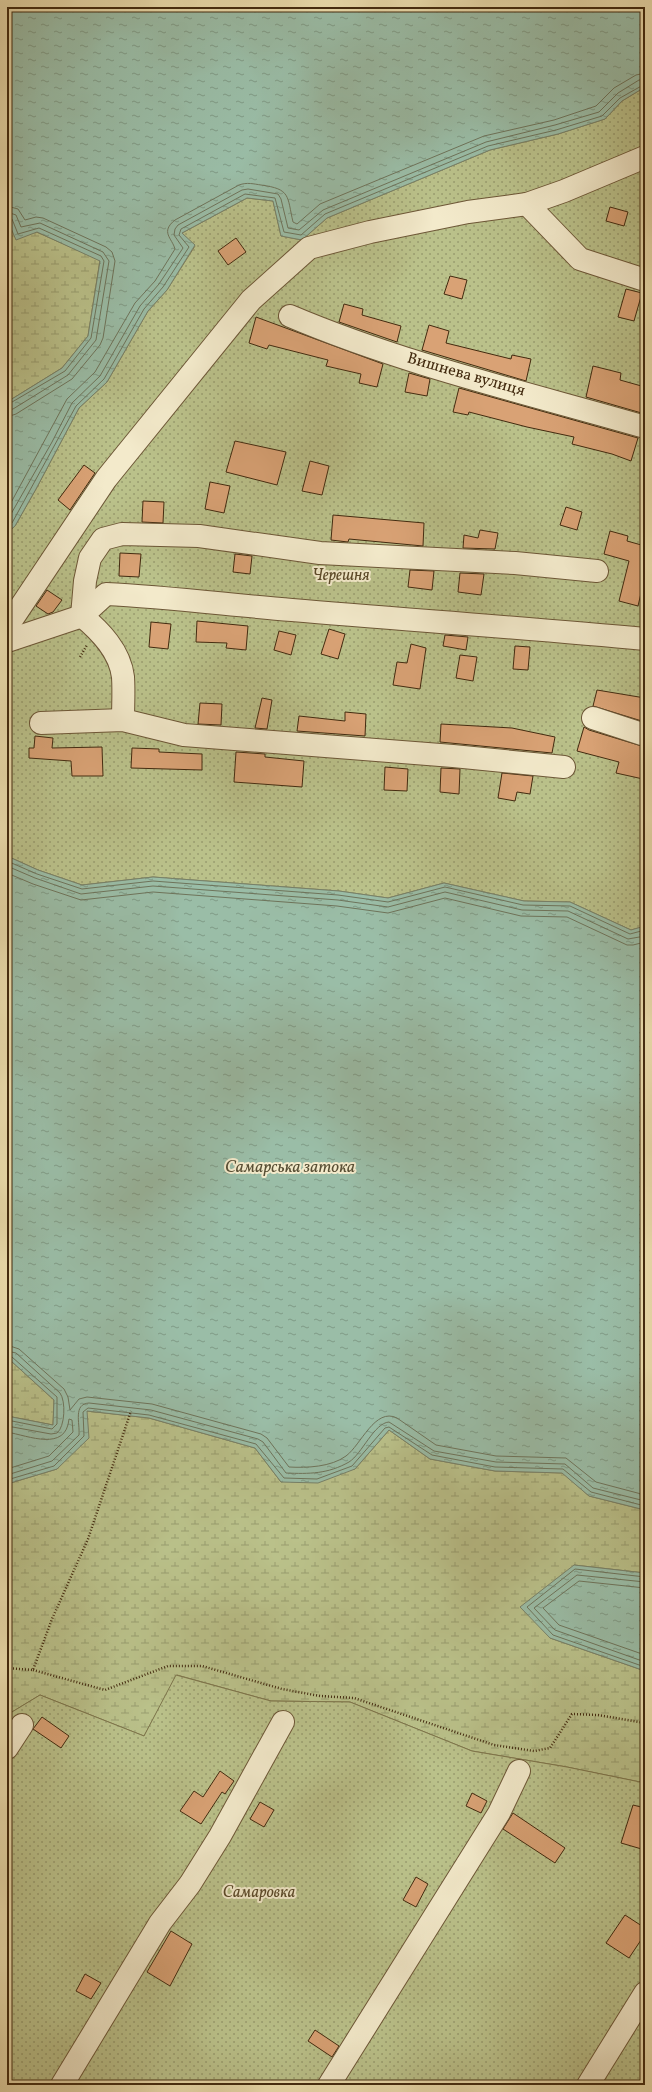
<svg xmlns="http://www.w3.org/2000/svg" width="652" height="2092" font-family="Vollkorn,serif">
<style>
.wetland{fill:url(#wetland-marsh);stroke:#7e764c}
.garden{fill:url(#garden-dots);stroke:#7e764c}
.water{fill:url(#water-ripples);stroke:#77826a}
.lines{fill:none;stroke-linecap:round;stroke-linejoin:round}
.shore{stroke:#6e745b;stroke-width:1}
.building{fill:#d9a275;stroke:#422a0f}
.minor-casing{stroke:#6d5737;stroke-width:24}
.path{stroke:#422a0f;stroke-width:2.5;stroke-dasharray:1 2;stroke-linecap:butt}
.minor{stroke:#f3eacb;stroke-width:22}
.labels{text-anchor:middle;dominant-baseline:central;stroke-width:4;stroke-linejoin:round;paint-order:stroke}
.street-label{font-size:16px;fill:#422a0f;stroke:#f3eacb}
.park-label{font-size:16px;font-style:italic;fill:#5a4828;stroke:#f3eacb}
.water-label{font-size:17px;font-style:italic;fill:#584f35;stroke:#f3eacb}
</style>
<defs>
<pattern id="wetland-marsh" width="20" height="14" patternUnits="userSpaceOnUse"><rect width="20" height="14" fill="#bac18a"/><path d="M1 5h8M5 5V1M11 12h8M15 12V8" fill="none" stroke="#999d6f"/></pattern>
<pattern id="garden-dots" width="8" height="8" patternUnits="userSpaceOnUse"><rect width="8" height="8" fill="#bac18a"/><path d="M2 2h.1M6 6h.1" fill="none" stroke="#999d6f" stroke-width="1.8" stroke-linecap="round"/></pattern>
<pattern id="water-ripples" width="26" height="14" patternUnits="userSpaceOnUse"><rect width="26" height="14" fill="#9abda7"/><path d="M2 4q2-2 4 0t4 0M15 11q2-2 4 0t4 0" fill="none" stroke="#7f9a86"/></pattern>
</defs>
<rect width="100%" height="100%" fill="#eddfaf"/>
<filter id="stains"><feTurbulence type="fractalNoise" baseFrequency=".005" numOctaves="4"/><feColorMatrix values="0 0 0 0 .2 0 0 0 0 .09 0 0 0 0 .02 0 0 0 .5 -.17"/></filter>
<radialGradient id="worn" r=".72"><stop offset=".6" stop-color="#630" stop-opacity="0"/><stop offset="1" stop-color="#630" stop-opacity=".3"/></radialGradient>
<!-- wetland -->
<g class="wetland">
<polygon points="7,219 100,260 88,336 62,368 7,402"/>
<polygon points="7,1360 10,1360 54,1400 53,1425 7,1416"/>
<polygon points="87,1411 149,1418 255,1448 281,1482 355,1469 389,1430 430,1459 495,1471 563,1473 589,1496 645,1510 645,1573 574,1565 550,1638 645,1671 645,1783 567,1767 472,1751 350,1702 271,1701 177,1675 144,1736 40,1695 7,1715 7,1484 57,1469"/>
</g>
<!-- garden -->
<g class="garden">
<polygon points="645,87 645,926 631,930 570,902 524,901 444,883 388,898 339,891 153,877 82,885 38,870 7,856 7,533 15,526 36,489 79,408 107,382 148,311 167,290 195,246 182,233 247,198 273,201 281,236 302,240 327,218 490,150 558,134 605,119 622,101"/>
<polygon points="176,1675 271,1701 350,1702 472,1751 567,1767 645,1783 645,2085 7,2085 7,1715 40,1695 144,1736"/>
</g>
<!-- water -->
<g class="water">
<polygon points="7,7 645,7 645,87 622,101 605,119 558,134 490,150 327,218 302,240 281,236 273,201 247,198 182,233 195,245 167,290 148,311 107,382 79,408 36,489 15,526 7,533 7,402 62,368 88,336 100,261 37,232 16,240 7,219"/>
<polygon points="7,856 38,870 82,885 153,877 339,891 388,898 444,883 524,901 570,902 631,930 645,926 645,1510 589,1496 562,1473 495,1471 430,1459 389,1430 355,1469 318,1483 281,1482 255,1448 149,1418 87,1411 89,1438 57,1469 7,1484 7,1416 53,1425 54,1400 10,1360 7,1360"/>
<polygon points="574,1565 645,1573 645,1671 550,1638 520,1607"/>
</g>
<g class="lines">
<!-- shore -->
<g class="shore">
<polyline points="7,206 18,209 25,220 36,217 43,218 106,247 112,252 115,261 103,338 100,345 72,379 16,414 7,417"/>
<polyline points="7,212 16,215 21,227 40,223 103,252 109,261 96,340 68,375 13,409 7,410"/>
<polyline points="7,217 12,219 18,234 39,228 101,256 104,261 91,338 65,371 7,405"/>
<path d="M7,510L67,399L95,372L135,303L155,281L175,249C172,238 160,232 175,220L239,185C247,182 254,184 261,185C291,189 287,196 293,222L297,224L320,204L484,136L554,120L596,106L614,88L636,75L645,73"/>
<polyline points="7,521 52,442 72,403 100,376 140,306 159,284 183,248 174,235 175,229 178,225 242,190 248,189 278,194 281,199 288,228 299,230 323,210 486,142 555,125 599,112 618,93 639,80 645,79"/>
<polyline points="7,527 12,523 76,406 104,379 144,309 163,287 189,247 179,235 181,229 245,194 275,198 284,232 301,235 325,214 488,146 556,130 602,116 620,98 645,84"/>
<polyline points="7,861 37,874 82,889 153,881 338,895 388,902 445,887 523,905 570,906 630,934 645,930"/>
<polyline points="7,866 35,878 81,894 153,886 338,900 388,907 445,892 522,910 568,911 628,939 645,936"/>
<polyline points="7,873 33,884 81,900 153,892 337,906 388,913 445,898 521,916 567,917 627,945 633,945 645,942"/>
<path d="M7,1345L19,1349L64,1389L68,1397L70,1410L79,1399L87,1397L152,1404L261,1434L267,1438L289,1467C307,1468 331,1467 346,1456C361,1445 375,1407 397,1418L436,1445L496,1456L566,1458L596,1482L645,1495"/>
<path d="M7,1351L16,1353L60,1393C66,1401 65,1427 57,1433L51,1434L7,1426"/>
<polyline points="7,1356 12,1357 57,1397 57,1424 52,1429 7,1420"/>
<path d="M7,1432C29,1436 66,1452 69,1419L72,1420L73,1432L49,1456L7,1469"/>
<path d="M7,1475L52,1461L79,1435C80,1423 73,1404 89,1403L151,1410L258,1439L263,1442L286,1473C309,1474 328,1474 349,1462C362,1454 374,1423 389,1422L434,1451L496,1462L565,1464L593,1488L645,1501"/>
<polyline points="7,1480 54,1466 84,1436 83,1412 88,1408 149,1415 256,1444 284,1478 317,1479 352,1466 385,1428 389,1427 432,1455 495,1467 563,1469 591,1492 645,1506"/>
<polyline points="645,1577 575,1569 527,1607 553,1635 645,1667"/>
<polyline points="645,1582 577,1575 534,1608 555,1630 645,1662"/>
<polyline points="645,1588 579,1581 543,1608 559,1625 645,1655"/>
</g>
</g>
<!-- building -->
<g class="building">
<polygon points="610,207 628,212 624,226 606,221"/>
<polygon points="236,238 246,252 228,265 218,251"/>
<polygon points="450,276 467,280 462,299 444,294"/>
<polygon points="626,289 642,293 634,321 618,317"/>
<polygon points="344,304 363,309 362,315 401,326 397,342 339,322"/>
<polygon points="256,317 383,364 377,387 359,383 361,374 326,366 328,360 269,345 267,349 249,343"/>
<polygon points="429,325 449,331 446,343 511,359 512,355 531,359 526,381 422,350"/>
<polygon points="593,366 621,373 620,380 645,387 645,414 586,397"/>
<polygon points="409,373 430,379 427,396 405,392"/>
<polygon points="459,388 638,438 631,461 612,454 572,444 574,437 527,427 469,412 468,415 453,412"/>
<polygon points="235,441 286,452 277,485 226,472"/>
<polygon points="310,461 329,466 322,495 302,491"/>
<polygon points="84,465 95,473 70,510 58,500"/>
<polygon points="210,482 230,486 224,513 205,509"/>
<polygon points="143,501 164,502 163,523 142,522"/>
<polygon points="566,507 582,512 577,530 560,525"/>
<polygon points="333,515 424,523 423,546 349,539 348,542 331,540"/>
<polygon points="480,530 498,533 495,549 463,548 464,535 478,538"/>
<polygon points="610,531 628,536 627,541 645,546 645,576 638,606 619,601 629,561 604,554"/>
<polygon points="120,553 141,554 139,577 119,576"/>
<polygon points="235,554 252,556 250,574 233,572"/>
<polygon points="410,570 434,571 432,590 408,587"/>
<polygon points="460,573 484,574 481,595 458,592"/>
<polygon points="47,590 62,600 53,612 48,614 36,606"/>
<polygon points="197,621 248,626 246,650 226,648 227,643 196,642"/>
<polygon points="151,622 171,624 168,649 149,647"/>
<polygon points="329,629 345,634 338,659 321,654"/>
<polygon points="279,631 296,635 291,655 274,650"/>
<polygon points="445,635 468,637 466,650 443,646"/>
<polygon points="411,644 426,648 420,689 393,685 397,662 407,663"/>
<polygon points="515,646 530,647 528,670 513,669"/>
<polygon points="460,655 477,657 473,681 456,678"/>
<polygon points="597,690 645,698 645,722 593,706"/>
<polygon points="262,698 272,700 267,729 255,728"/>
<polygon points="200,703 222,704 221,725 198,724"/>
<polygon points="345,712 366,714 365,736 297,731 299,716 345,721"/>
<polygon points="441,724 512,728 555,737 552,753 440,742"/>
<polygon points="584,727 589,730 645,747 643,779 616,773 619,762 577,751"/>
<polygon points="35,736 53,738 52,748 102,747 103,776 72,776 71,761 29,758 29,748 34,748"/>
<polygon points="132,748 159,749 159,752 202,754 202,770 131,768"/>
<polygon points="236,752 265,754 265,757 304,761 302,787 234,782"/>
<polygon points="385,767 408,769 407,791 384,790"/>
<polygon points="441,768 460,769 459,794 440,792"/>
<polygon points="502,773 533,776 530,794 517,792 515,801 498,798"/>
<polygon points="42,1717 69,1736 61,1748 33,1729"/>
<polygon points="220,1771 234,1781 225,1794 222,1792 201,1824 180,1811 194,1791 203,1797"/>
<polygon points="472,1793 487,1801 481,1813 466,1806"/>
<polygon points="260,1802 274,1810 264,1827 250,1819"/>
<polygon points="633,1805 645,1808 645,1850 621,1843"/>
<polygon points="513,1813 565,1848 555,1863 503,1829"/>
<polygon points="416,1877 428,1884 416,1907 403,1900"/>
<polygon points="625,1915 645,1928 645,1934 629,1958 606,1943"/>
<polygon points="171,1931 192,1944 170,1986 147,1972"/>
<polygon points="85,1974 101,1983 91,1999 76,1991"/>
<polygon points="315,2030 339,2046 332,2057 308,2041"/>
</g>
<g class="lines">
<!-- minor casing -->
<g class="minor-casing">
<g id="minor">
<polyline points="527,204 580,259 645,280"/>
<path d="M290,316C403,364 527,393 645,427"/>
<polyline points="82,616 85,581 90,558 103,539 122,534 199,536 320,553 515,563 597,571"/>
<path d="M82,616C100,631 120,651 123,677C124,691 123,706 123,720"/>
<polyline points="7,627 106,479 251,300 309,248 370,232 468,212 527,204 564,191 645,157"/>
<path d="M7,641L82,616L106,594C168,597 230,605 292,610C410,620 528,628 645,639"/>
<polyline points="593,718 645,735"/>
<polyline points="41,723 123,720 184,735 453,756 564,767"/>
<polyline points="7,1748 22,1725"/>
<polyline points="62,2085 160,1923 190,1884 220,1836 283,1722"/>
<polyline points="329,2085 499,1813 519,1771"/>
<polyline points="588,2085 645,1993"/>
</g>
</g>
<!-- path -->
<g class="path">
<polyline points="80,657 87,645"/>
<polyline points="7,1668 33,1670 52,1619 88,1539 131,1411"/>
<polyline points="33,1670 105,1690 168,1666 202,1666 282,1689 320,1696 354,1698 494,1745 534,1751 550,1748 572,1714 598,1715 645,1723"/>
</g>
<!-- minor -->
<use href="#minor" class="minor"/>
</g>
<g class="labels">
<!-- street labels -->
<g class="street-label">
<text transform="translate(466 375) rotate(16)">Вишнева вулиця</text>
</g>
<!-- park labels -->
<g class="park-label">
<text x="341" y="576">Черешня</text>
<text x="259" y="1893">Самаровка</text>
</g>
<!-- water labels -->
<g class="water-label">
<text x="290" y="1167">Самарська затока</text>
</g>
</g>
<!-- margin -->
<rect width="652" height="2092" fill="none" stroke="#eddfaf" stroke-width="24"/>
<rect x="8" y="8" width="636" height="2076" fill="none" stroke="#422a0f" stroke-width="2"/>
<rect x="12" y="12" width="628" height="2068" fill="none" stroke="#422a0f"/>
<rect width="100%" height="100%" filter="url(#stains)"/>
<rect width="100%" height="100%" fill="url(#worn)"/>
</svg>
